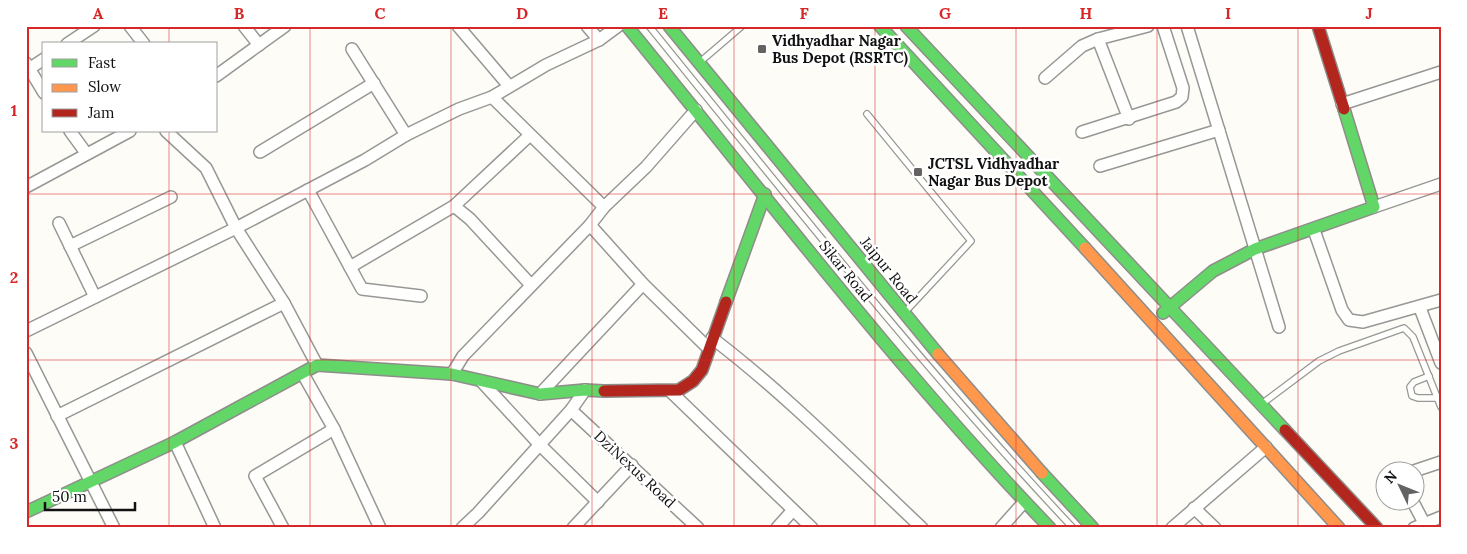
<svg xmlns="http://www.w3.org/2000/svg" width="1467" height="554" font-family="Lora,serif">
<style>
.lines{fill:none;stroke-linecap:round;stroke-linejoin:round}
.lane-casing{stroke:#979795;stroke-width:8}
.street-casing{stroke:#979795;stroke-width:14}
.fast-casing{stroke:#8e8d8b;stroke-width:14}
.slow-casing{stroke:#8e8d8b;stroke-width:14}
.jam-casing{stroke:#8e8d8b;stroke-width:14}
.lane{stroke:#fffffe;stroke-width:5.5}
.street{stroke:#fffffe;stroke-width:11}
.fast{stroke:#63d668;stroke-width:11}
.slow{stroke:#ff974d;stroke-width:11}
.jam{stroke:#b3261e;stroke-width:11}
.grid{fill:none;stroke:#d62828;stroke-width:1;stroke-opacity:0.55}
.poi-dot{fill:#646362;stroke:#fff;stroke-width:2}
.labels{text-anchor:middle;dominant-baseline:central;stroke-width:5;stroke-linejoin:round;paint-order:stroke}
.poi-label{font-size:15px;font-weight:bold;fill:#111;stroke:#fff;text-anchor:start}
.street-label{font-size:15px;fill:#111;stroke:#fff}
.neatline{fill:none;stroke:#d62828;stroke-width:2}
.grid-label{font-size:16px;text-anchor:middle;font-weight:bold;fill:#d62828}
</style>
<rect width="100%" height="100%" fill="#fdfcf7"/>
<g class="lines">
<!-- lane casing -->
<g class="lane-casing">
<g id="lane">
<path d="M649,26C787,196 923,368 1073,528"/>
<polyline points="700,62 742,26"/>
<polyline points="867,114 971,241 906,311"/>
<polyline points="1429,376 1414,382 1410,387 1412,396 1418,398 1438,398"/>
<polyline points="1263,403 1319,361 1339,351 1404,328 1413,337 1441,407"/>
</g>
</g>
<!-- street casing -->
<g class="street-casing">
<g id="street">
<polyline points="130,26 144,44"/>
<polyline points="244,26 259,45"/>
<polyline points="458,26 509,86"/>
<polyline points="587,26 599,40"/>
<polyline points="1187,26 1279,327"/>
<polyline points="1098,39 1129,119"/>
<polyline points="67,44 94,26"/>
<polyline points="352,49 406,135"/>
<polyline points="26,63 44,93"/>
<polyline points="26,71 44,59"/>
<polyline points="216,76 285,26"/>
<polyline points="1045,78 1082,46 1098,39 1148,26"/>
<polyline points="492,97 604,207"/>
<polyline points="1342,104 1441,72"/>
<polyline points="70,131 86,153"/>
<polyline points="166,131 206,168 236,228 284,303 317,365"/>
<polyline points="1082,132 1176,102 1182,97 1183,88 1163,26"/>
<polyline points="260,152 374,83"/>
<polyline points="1100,166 1219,130"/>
<polyline points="26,187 130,131"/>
<polyline points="308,190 362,289 421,296"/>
<polyline points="454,206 470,219 531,285"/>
<polyline points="1374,207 1441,184"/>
<polyline points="59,223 95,297"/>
<polyline points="590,225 643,284 708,348"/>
<polyline points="1314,230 1342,310 1349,320 1363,322 1441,300"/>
<polyline points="70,246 171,197"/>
<polyline points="350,267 454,206 530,135"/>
<polyline points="1420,308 1441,363"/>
<polyline points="26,331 236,228 365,160 406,135 459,109 492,97 546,65 599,40 618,26"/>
<path d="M712,338C787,395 853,463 922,528"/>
<polyline points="26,353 114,528"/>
<polyline points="303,374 334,429 380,528"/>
<polyline points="452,374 463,356 590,225 604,207 646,167 696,110"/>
<polyline points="482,382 540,445 598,502"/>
<polyline points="670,391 812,528"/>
<polyline points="540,394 643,284"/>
<polyline points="571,410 698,528"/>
<polyline points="57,416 284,303"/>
<polyline points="175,442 215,528"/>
<polyline points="1411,472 1441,462"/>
<polyline points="1413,502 1424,523"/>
<polyline points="1194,508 1215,528"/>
<polyline points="283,528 255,476 334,429"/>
<polyline points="462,528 478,513 571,410 585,390"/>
<polyline points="573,528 632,465"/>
<polyline points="777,528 793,510"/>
<polyline points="1001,528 1024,502"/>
<polyline points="1172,528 1266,447"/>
<polyline points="1414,528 1441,517"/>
</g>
</g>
<!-- fast casing -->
<g class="fast-casing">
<g id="fast">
<path d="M627,26C765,195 899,371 1050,528"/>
<polyline points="669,26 938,354"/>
<polyline points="880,26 1085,248"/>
<polyline points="906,26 1285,430"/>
<polyline points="726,302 765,194"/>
<polyline points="1163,313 1213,271 1255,249 1374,207 1344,109"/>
<polyline points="1042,473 1093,528"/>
<polyline points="26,512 175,442 317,365 452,374 540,394 585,390 604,391"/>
</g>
</g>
<!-- slow casing -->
<g class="slow-casing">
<g id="slow">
<polyline points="1085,248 1339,528"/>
<polyline points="938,354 1042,473"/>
</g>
</g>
<!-- jam casing -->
<g class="jam-casing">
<g id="jam">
<polyline points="1318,26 1344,109"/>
<polyline points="604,391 679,390 693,381 702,370 726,302"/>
<polyline points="1285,430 1377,528"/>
</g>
</g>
<!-- lane -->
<use href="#lane" class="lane"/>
<!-- street -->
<use href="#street" class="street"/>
<!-- fast -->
<use href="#fast" class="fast"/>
<!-- slow -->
<use href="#slow" class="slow"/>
<!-- jam -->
<use href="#jam" class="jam"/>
</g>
<!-- grid -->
<path class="grid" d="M169,26V44M310,26V528M451,26V528M592,26V528M734,26V528M875,26V528M1016,26V528M1157,26V528M1298,26V528M169,131V528M26,194H1441M26,360H1441"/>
<!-- markers -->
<g class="poi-dot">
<rect x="757" y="44" width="10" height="10" rx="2.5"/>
<rect x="913" y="167" width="10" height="10" rx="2.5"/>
</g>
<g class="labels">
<!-- poi labels -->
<g class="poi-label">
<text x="772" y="40">Vidhyadhar Nagar<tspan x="772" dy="17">Bus Depot (RSRTC)</tspan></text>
<text x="928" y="163">JCTSL Vidhyadhar<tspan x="928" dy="17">Nagar Bus Depot</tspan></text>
</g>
<!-- street labels -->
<g class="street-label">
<text transform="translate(889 270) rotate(51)">Jaipur Road</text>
<text transform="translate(846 271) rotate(51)">Sikar Road</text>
<text transform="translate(635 469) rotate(43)">DziNexus Road</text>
</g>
</g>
<!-- border -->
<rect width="1467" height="554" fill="none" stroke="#ffffff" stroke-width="55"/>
<!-- legend -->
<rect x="42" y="42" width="175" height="90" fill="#ffffff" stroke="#a0a0a0"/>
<rect x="52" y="59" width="25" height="8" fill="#63d668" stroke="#a0a0a0"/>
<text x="88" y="68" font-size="15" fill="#111111">Fast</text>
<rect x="52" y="84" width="25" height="8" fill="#ff974d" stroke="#a0a0a0"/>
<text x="88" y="92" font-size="15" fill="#111111">Slow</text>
<rect x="52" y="109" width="25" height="8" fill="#b3261e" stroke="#a0a0a0"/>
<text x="88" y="118" font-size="15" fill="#111111">Jam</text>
<!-- north arrow -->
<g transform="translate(1400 486) rotate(313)"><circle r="24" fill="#ffffff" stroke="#a0a0a0"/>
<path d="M0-4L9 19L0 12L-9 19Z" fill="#646362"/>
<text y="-8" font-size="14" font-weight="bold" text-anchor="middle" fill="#111111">N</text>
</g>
<!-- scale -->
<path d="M45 502v8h90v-8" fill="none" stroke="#111111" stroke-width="2.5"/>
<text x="52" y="502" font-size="15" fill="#111111" stroke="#ffffff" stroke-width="4" paint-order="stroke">50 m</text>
<rect x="28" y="28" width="1412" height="498" class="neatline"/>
<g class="grid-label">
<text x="98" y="19">A</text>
<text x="239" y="19">B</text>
<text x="380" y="19">C</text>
<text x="522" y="19">D</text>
<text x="663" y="19">E</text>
<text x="804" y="19">F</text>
<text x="945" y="19">G</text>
<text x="1086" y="19">H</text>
<text x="1228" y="19">I</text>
<text x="1369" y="19">J</text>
<text x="14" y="116">1</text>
<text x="14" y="283">2</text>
<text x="14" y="449">3</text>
</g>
</svg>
